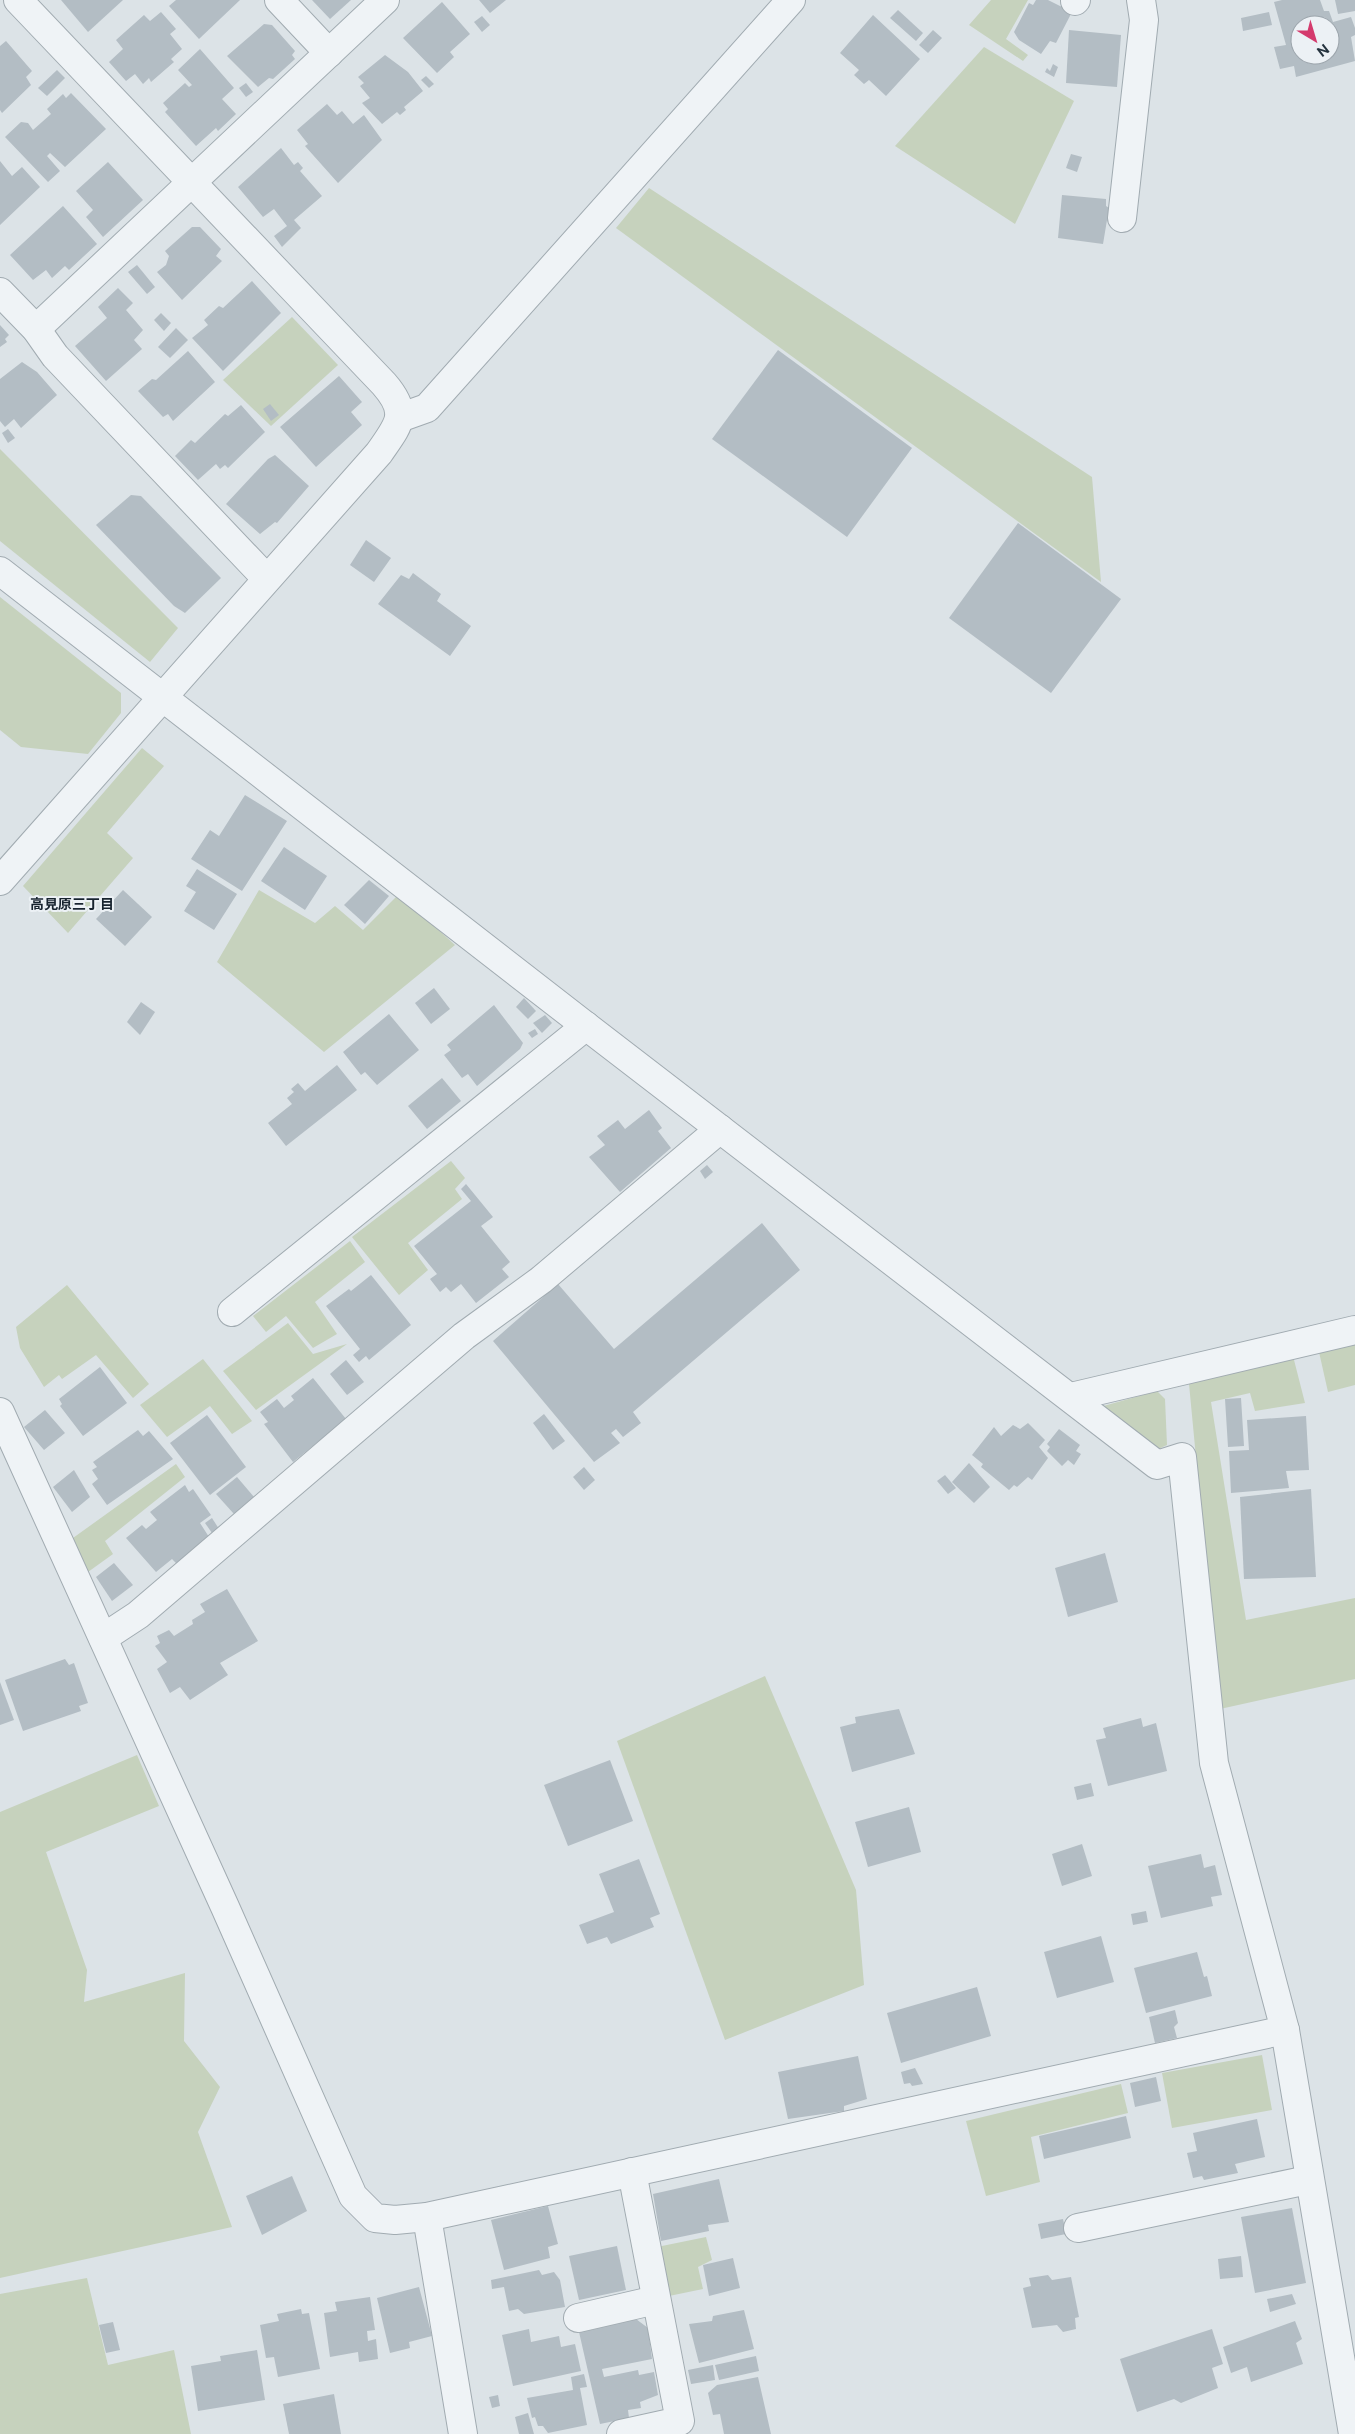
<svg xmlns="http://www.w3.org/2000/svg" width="1355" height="2434" font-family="'Public Sans','Noto Sans JP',sans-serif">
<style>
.green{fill:#c6d2bd}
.building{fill:#b3bdc4;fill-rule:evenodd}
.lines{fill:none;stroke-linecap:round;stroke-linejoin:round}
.minor-casing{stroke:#a1abb1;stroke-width:30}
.minor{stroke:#eff3f6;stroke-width:28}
.labels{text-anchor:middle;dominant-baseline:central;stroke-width:4;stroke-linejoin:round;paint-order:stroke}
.neighbourhood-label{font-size:14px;font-weight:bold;fill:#18242f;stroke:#ecf1f5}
</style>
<rect width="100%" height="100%" fill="#dce3e7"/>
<!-- green -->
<g class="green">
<polygon points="991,0 1028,0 1006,39 1028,55 1023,61 969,25"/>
<polygon points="984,47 1074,101 1015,224 895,146"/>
<polygon points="649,188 1092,477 1101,582 616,228"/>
<polygon points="292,317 338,365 271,426 223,380"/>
<polygon points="0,449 178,628 150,662 0,541"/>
<polygon points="0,597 121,693 121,713 88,754 21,747 0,730"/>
<polygon points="142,748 164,766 107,833 133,858 68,933 23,886"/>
<polygon points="259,890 315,923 335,906 363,930 399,894 455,945 324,1052 217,962"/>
<polygon points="451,1161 465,1178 455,1189 462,1199 408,1243 428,1270 399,1295 352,1237"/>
<polygon points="350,1241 365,1262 315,1302 337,1334 313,1348 286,1316 266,1332 253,1316"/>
<polygon points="67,1285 149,1384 133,1398 96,1355 62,1379 59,1375 44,1387 20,1348 16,1327"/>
<polygon points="288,1323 313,1354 347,1344 256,1410 223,1371"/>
<polygon points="1355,1344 1355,1385 1328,1392 1319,1352"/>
<polygon points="1293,1356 1305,1403 1255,1411 1250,1393 1211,1402 1246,1620 1355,1598 1355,1679 1220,1709 1189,1384"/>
<polygon points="203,1359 252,1421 232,1434 210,1406 167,1437 140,1405"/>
<polygon points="1157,1391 1165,1399 1167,1445 1152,1452 1100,1407"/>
<polygon points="176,1464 185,1477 105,1541 113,1554 88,1572 73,1538"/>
<polygon points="765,1676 856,1890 864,1985 725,2040 617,1741"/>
<polygon points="137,1755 159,1806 46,1852 87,1970 84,2002 185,1973 184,2041 220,2087 198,2132 232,2227 0,2278 0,1812"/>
<polygon points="1262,2055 1272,2110 1172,2128 1162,2073"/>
<polygon points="1121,2084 1128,2113 1031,2137 1040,2182 986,2196 966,2121"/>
<polygon points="706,2237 712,2260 698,2267 703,2289 669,2296 657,2247"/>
<polygon points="87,2278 108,2365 174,2350 191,2434 0,2434 0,2294"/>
</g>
<!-- building -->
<g class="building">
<polygon points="61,0 123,0 88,32"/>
<polygon points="176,0 240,0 199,39 169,6"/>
<polygon points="312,0 351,0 330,19"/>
<polygon points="479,0 506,0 490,13"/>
<polygon points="1036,0 1048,0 1072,12 1056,43 1050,41 1041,54 1019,40 1014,32 1029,3 1033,5"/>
<path d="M1282,0H1320L1324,11H1329L1333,22L1351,17L1355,28V35L1351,37L1355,61L1296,77L1294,66L1280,69L1274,47L1286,45L1274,2ZM1300,25H1330V55H1300Z"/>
<polygon points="1335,0 1355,0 1355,11 1338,14"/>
<polygon points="442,2 470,34 450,52 454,57 437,73 403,38"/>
<polygon points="898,10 923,33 916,41 890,18"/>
<polygon points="161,12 176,29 170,34 182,49 171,59 174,62 151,82 149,78 143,84 135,74 126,81 109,62 123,49 116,40 144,15 150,21"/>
<polygon points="1269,12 1272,25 1243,31 1241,18"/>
<polygon points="873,15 920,59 886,96 869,80 864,84 854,75 859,70 840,53"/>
<polygon points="482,16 490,25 482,32 474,22"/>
<polygon points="264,24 272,25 295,51 292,55 295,59 273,79 269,78 258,87 227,56"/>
<polygon points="933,30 942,38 928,53 919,45"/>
<polygon points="1069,30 1121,35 1117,87 1066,83"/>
<polygon points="6,41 32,71 26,77 31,85 2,113 0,110 0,46"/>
<polygon points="200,49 234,88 222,99 236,114 218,131 216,128 196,146 165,112 168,109 163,103 185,83 189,87 192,85 178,70"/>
<polygon points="385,55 408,72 423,91 404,107 406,110 400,115 397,112 382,124 362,103 370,98 360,86 364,83 358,77"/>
<polygon points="1053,64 1058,67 1054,77 1045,72 1047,68 1050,71"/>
<polygon points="57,70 65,78 47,96 38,88"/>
<polygon points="426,76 434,84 429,88 421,80"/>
<polygon points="246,83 253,92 246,97 239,88"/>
<polygon points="71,93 106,129 65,167 50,153 47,156 60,171 48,182 5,137 21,122 28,123 33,130 51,114 47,109 63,94 66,98"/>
<polygon points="327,104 337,115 342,111 353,124 364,115 382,140 338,183 305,146 308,144 297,130"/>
<polygon points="281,148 294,165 298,162 303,168 300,171 322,196 294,220 301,228 282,247 274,236 287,226 274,209 263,217 238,187"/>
<polygon points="1071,154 1082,157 1077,172 1066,168"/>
<polygon points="0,161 12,176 22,167 40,187 0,225"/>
<polygon points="108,162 143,200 103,237 86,217 93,210 76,191"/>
<polygon points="1062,195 1106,199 1106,206 1109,208 1103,244 1058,238"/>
<polygon points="63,206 97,244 69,270 65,266 52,278 46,270 33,280 10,255"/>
<polygon points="192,227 200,227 221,249 216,256 222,261 182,300 157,272 166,265 169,256 165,251"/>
<polygon points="137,265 155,287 147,294 128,272"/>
<polygon points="252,281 281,313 223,371 192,338 208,325 204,320 219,306 223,308"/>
<polygon points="118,288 133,303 126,310 143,330 134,340 142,349 106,381 75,346 107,318 98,307"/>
<polygon points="161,313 171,323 164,331 154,320"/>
<polygon points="0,325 9,335 5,339 7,342 0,347"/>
<polygon points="176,328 188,340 170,358 158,347"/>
<polygon points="778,350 912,448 847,537 712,439"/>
<polygon points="188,351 215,382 173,421 168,414 163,417 138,391 152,379 156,380"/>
<polygon points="22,362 37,372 57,395 21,428 14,419 5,427 0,421 0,379"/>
<polygon points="339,376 362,402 351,412 362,425 316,467 280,427"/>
<polygon points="270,404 279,415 271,421 263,409"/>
<polygon points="241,405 265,432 228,468 225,465 220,469 216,464 198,480 175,456 191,440 195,443 225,414 228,416"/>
<polygon points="8,429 15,438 8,443 2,433"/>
<polygon points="275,455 309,486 277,523 275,522 260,534 226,504 268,459"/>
<polygon points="131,495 141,496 221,578 185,613 174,606 96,525"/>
<polygon points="1018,523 1121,599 1051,693 949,618"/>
<polygon points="366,540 391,558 374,582 350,565"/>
<polygon points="413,573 441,594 437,601 471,626 450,656 378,604 401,575 409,579"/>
<polygon points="245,795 287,821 242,891 191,859 210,830 219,836"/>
<polygon points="284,847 327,876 305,910 261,881"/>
<polygon points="197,869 237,894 214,930 184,911 196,892 186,886"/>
<polygon points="369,880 389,896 365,924 344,905"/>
<polygon points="123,890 152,917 125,946 96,919"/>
<polygon points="434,988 450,1009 431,1024 415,1003"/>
<polygon points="524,998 536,1011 528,1019 516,1007"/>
<polygon points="141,1002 155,1012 140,1035 127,1022"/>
<polygon points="494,1005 523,1043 520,1049 477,1086 468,1074 462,1078 444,1055 451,1050 447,1045"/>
<polygon points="389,1014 419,1050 377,1085 365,1072 361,1075 343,1052"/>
<polygon points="545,1015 552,1023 542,1033 533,1023"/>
<polygon points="535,1029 538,1034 532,1038 528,1033"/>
<polygon points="337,1065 357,1090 286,1146 268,1123 292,1104 287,1098 294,1092 291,1089 298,1083 305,1091"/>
<polygon points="442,1078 461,1101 427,1129 408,1106"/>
<polygon points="649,1110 662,1128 658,1131 671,1148 620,1192 589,1157 605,1145 597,1136 618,1120 625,1129"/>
<polygon points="707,1165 713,1172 705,1179 700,1171"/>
<polygon points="466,1184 493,1217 481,1226 510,1262 502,1269 509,1277 476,1303 461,1284 451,1292 446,1287 440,1292 430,1279 437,1274 414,1246 471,1201 461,1189"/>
<polygon points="762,1223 800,1270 633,1412 641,1423 623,1437 616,1429 611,1433 620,1443 594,1462 493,1341 558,1284 614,1349"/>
<polygon points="371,1275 411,1325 369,1360 366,1356 359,1362 353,1355 360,1349 326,1306 349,1289 351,1291"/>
<polygon points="346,1360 364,1382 347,1395 330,1374"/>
<polygon points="100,1367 127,1403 83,1436 60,1406 62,1404 59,1399"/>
<polygon points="313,1378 346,1419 293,1462 264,1424 268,1422 260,1412 277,1399 284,1408 294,1400 291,1396"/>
<polygon points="1241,1398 1244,1446 1228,1447 1225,1399"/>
<polygon points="45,1410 65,1433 44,1450 24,1427"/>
<polygon points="544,1414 565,1441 553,1450 533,1423"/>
<polygon points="207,1415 246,1467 210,1495 170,1443"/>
<polygon points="1306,1416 1309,1470 1286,1471 1289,1488 1231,1493 1229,1451 1249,1450 1247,1420"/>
<polygon points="1028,1423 1045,1440 1039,1447 1048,1458 1032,1480 1028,1477 1017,1487 1014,1485 1009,1490 981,1467 983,1464 972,1455 994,1427 1001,1436 1013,1425 1020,1429"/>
<polygon points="1059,1429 1080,1445 1076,1451 1081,1454 1074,1465 1068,1460 1062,1466 1047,1451 1050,1447 1047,1444"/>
<polygon points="138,1430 143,1436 149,1431 173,1459 107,1505 92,1484 98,1479 92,1470 97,1467 93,1462"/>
<polygon points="969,1463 990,1487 974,1503 952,1482"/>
<polygon points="584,1467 595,1480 584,1490 573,1477"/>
<polygon points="74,1470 90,1497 72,1512 53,1487"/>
<polygon points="945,1475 956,1488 948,1494 937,1481"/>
<polygon points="237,1477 254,1497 234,1514 216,1494"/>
<polygon points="185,1485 189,1492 193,1489 211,1515 200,1523 209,1537 177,1564 172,1559 156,1572 126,1538 142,1525 146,1529 157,1520 150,1512"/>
<polygon points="1311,1489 1316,1577 1244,1579 1240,1497"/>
<polygon points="212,1518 219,1529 212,1533 205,1523"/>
<polygon points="1105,1553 1118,1602 1068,1617 1055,1568"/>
<polygon points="114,1563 133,1585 112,1601 96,1577"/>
<polygon points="227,1589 258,1641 220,1663 228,1675 190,1700 180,1687 170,1693 157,1669 167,1662 155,1646 160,1643 157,1636 169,1630 174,1636 193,1624 192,1620 205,1612 200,1604"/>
<polygon points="65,1659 69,1665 74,1663 88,1703 79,1706 81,1711 23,1731 5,1680"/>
<polygon points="0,1682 14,1720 0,1725"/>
<polygon points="899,1709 915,1754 852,1772 840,1727 856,1723 855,1717"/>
<polygon points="1141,1718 1143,1727 1156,1723 1167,1771 1108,1786 1096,1740 1106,1738 1103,1728"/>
<polygon points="610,1760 633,1821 568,1846 544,1785"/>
<polygon points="1091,1783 1094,1796 1077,1800 1074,1787"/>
<polygon points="909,1807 921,1852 868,1867 855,1822"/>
<polygon points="1082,1844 1092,1876 1062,1886 1052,1854"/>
<polygon points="1201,1854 1204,1868 1215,1865 1222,1895 1211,1897 1213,1906 1161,1918 1148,1866"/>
<polygon points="639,1859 660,1914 650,1918 654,1927 611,1944 607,1937 587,1944 579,1925 614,1912 599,1874"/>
<polygon points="1146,1911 1148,1922 1133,1925 1131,1914"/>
<polygon points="1101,1936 1114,1982 1057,1998 1044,1952"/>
<polygon points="1197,1952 1204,1977 1207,1976 1212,1996 1146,2013 1134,1968"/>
<polygon points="977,1987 991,2036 901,2063 887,2013"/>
<polygon points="1175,2010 1178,2023 1174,2027 1177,2038 1155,2043 1149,2017"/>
<polygon points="858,2056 867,2099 844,2106 844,2111 788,2119 778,2072"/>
<polygon points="915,2068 923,2084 912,2086 910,2083 904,2084 901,2072"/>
<polygon points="1156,2077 1161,2101 1135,2107 1130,2083"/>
<polygon points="1126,2116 1131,2138 1044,2159 1039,2136"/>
<polygon points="1257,2119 1265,2157 1235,2164 1238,2173 1204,2180 1202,2176 1193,2178 1187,2153 1197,2151 1193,2133"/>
<polygon points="292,2176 307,2211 262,2235 246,2196"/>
<polygon points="719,2179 729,2222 708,2225 709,2231 661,2241 653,2194"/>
<polygon points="548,2206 558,2244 548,2247 550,2258 504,2270 491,2220"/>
<polygon points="1292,2208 1306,2283 1255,2293 1241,2217"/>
<polygon points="1063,2219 1066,2234 1041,2239 1038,2224"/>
<polygon points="617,2246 626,2290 579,2300 569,2256"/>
<polygon points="1241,2256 1243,2277 1220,2279 1218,2259"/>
<polygon points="733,2258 740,2288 709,2296 703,2265"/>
<polygon points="539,2270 542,2275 554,2272 560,2280 565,2307 524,2314 518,2309 509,2311 504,2287 492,2289 491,2280"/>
<polygon points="1048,2275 1052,2280 1071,2277 1079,2317 1075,2318 1076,2329 1063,2332 1057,2325 1032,2328 1023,2288 1031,2286 1029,2278"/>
<polygon points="419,2287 432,2336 409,2342 410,2348 390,2353 377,2298"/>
<polygon points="1292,2294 1296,2304 1270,2312 1267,2299"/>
<polygon points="370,2297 375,2330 367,2331 368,2341 376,2339 378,2359 359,2362 358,2352 330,2357 324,2313 337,2311 335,2302"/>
<polygon points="301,2309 302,2314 309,2313 320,2369 278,2377 274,2357 266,2358 260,2325 279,2321 277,2314"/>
<polygon points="744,2310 754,2349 699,2363 689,2324 712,2321 713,2316"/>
<polygon points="636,2319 648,2328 652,2359 602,2369 604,2377 638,2370 639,2375 654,2372 658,2395 640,2402 641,2408 628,2410 629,2418 600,2424 579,2332"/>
<polygon points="1295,2321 1302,2339 1296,2343 1303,2364 1251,2382 1247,2367 1231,2373 1223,2347"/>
<polygon points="113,2322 120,2350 106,2353 99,2325"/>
<polygon points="529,2329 531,2342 559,2336 561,2347 575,2344 581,2371 513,2386 502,2335"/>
<polygon points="1212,2329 1223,2364 1212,2368 1218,2388 1181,2403 1174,2399 1137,2412 1120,2359"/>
<polygon points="257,2350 265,2400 198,2411 191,2366 221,2361 220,2356"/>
<polygon points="756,2356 759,2371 719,2380 715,2365"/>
<polygon points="713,2365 715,2380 691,2384 688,2370"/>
<polygon points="584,2374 587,2387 580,2388 587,2425 548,2433 543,2426 538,2426 535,2417 532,2418 527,2398 573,2390 571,2377"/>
<polygon points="758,2377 771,2434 724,2434 720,2414 713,2415 708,2393 717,2385"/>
<polygon points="334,2394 341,2434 289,2434 283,2404"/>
<polygon points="498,2395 500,2406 492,2408 489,2397"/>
<polygon points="528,2413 534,2434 519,2434 515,2417"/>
</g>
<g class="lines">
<!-- minor casing -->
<g class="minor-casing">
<g id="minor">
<polyline points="279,0 329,53"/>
<polyline points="1075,1 1076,0"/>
<polyline points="1122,218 1144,20 1141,0"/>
<polyline points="0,292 36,329 55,356 266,578"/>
<polyline points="36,329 385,0"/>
<polyline points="399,418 427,408 791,0"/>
<polyline points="0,571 586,1026 1157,1465 1182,1457 1214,1763 1285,2030 1353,2434"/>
<path d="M0,881L379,453C399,424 410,414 384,384L18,0"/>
<polyline points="232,1312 586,1026"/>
<polyline points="1071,1397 1355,1330"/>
<polyline points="0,1412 225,1907 353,2196 375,2218 395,2220 427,2217 1285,2030"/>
<polyline points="103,1638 138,1615 464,1336 541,1280 720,1129"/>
<polyline points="427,2217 463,2434"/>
<polyline points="1078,2228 1308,2180"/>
<polyline points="578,2318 656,2300"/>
<polyline points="621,2434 680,2421 632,2172"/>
</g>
</g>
<!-- minor -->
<use href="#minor" class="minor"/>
</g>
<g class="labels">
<!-- neighbourhood labels -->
<g class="neighbourhood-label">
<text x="72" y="904">高見原三丁目</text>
</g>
</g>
<!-- north arrow -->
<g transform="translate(1315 40) rotate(142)"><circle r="24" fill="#ecf1f5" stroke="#9ca5ac"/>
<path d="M0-4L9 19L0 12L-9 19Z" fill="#d43a6d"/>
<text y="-8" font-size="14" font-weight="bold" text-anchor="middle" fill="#25333e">N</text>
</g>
</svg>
